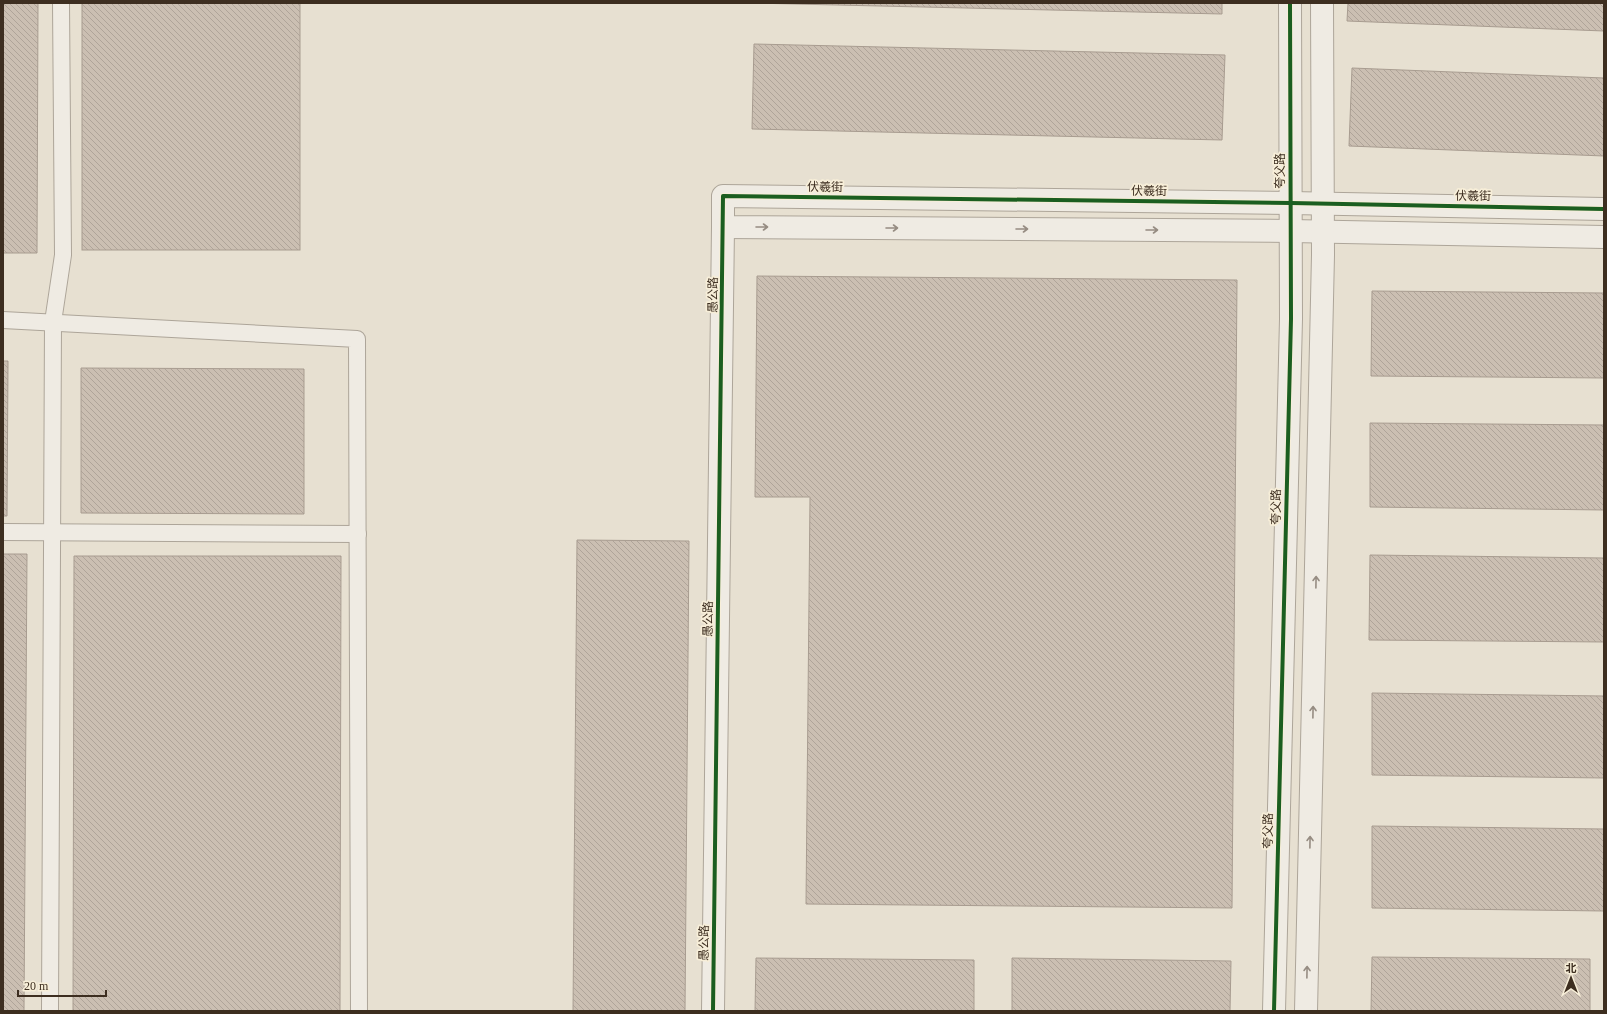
<svg xmlns="http://www.w3.org/2000/svg" width="1607" height="1014" font-family="'Times New Roman','Noto Sans SC',serif">
<style>
.building{fill:url(#building-back-hatch);stroke:#a89c90}
.lines{fill:none;stroke-linecap:round;stroke-linejoin:round}
.service-casing{stroke:#ada599;stroke-width:18}
.minor-casing{stroke:#ada599;stroke-width:24}
.tertiary-casing{stroke:#ada599;stroke-width:24}
.service{stroke:#efebe3;stroke-width:16}
.minor{stroke:#efebe3;stroke-width:22}
.tertiary{stroke:#efebe3;stroke-width:22}
.cycleway-casing{stroke:#f7eed8;stroke-width:6}
.cycleway{stroke:#1b5e20;stroke-width:4}
.oneway{stroke:#968c82}
.labels{text-anchor:middle;dominant-baseline:central;stroke-width:3.5;stroke-linejoin:round;paint-order:stroke}
.street-label{font-size:12px;fill:#3d2e20;stroke:#f7eed8}
</style>
<defs>
<pattern id="building-back-hatch" width="6" height="6" patternUnits="userSpaceOnUse"><rect width="6" height="6" fill="#cbbfb2"/><path d="M-1 5l2 2M0 0l6 6M5-1l2 2" fill="none" stroke="#afa499"/></pattern>
</defs>
<rect width="100%" height="100%" fill="#e7e0d1"/>
<!-- building -->
<g class="building">
<polygon points="3,3 38,3 37,253 3,253"/>
<rect x="82" y="3" width="218" height="247"/>
<polygon points="751,3 1222,3 1222,14"/>
<polygon points="1348,3 1604,3 1604,31 1347,21"/>
<polygon points="754,44 1225,55 1222,140 752,129"/>
<polygon points="1352,68 1604,78 1604,156 1349,146"/>
<polygon points="757,276 1237,280 1232,908 806,904 810,497 755,497"/>
<polygon points="1372,291 1604,293 1604,378 1371,376"/>
<polygon points="3,361 8,361 7,516 3,516"/>
<polygon points="81,368 304,369 304,514 81,513"/>
<polygon points="1370,423 1604,425 1604,510 1370,507"/>
<polygon points="577,540 689,541 685,1011 573,1011"/>
<polygon points="3,554 27,554 24,1011 3,1011"/>
<polygon points="1370,555 1604,558 1604,642 1369,640"/>
<polygon points="74,556 341,556 340,1011 73,1011"/>
<polygon points="1372,693 1604,696 1604,778 1372,775"/>
<polygon points="1372,826 1604,829 1604,911 1372,908"/>
<polygon points="1372,957 1590,959 1590,1011 1371,1011"/>
<polygon points="756,958 974,960 974,1011 755,1011"/>
<polygon points="1012,958 1231,961 1230,1011 1012,1011"/>
</g>
<g class="lines">
<!-- service casing -->
<g class="service-casing">
<g id="service">
<polyline points="3,320 357,339 359,1011"/>
<polyline points="3,532 358,534"/>
<polyline points="50,1011 53,322 63,255 61,3"/>
</g>
</g>
<!-- minor casing -->
<g class="minor-casing">
<polyline id="minor" points="713,1011 723,227"/>
</g>
<!-- tertiary casing -->
<g class="tertiary-casing">
<g id="tertiary">
<polyline points="1604,209 1291,203 723,196 723,227 1291,231 1604,237"/>
<polyline points="1274,1011 1291,319 1290,3"/>
<polyline points="1306,1011 1323,255 1322,3"/>
</g>
</g>
<!-- service -->
<use href="#service" class="service"/>
<!-- minor -->
<use href="#minor" class="minor"/>
<!-- tertiary -->
<use href="#tertiary" class="tertiary"/>
<!-- cycleway casing -->
<g class="cycleway-casing">
<g id="cycleway">
<polyline points="713,1011 723,196 1291,203 1604,209"/>
<polyline points="1274,1011 1291,319 1290,3"/>
</g>
</g>
<!-- cycleway -->
<use href="#cycleway" class="cycleway"/>
</g>
<!-- one-way arrows -->
<defs><path id="oneway-shaft" d="M-6 0H5M1.5-3L5.5 0L1.5 3" fill="none" stroke-width="1.6" stroke-linecap="round" stroke-linejoin="round"/></defs>
<g class="oneway">
<use href="#oneway-shaft" transform="translate(762 227)"/>
<use href="#oneway-shaft" transform="translate(892 228)"/>
<use href="#oneway-shaft" transform="translate(1022 229)"/>
<use href="#oneway-shaft" transform="translate(1152 230)"/>
<use href="#oneway-shaft" transform="translate(1316 582) rotate(-89)"/>
<use href="#oneway-shaft" transform="translate(1313 712) rotate(-89)"/>
<use href="#oneway-shaft" transform="translate(1310 842) rotate(-89)"/>
<use href="#oneway-shaft" transform="translate(1307 972) rotate(-89)"/>
</g>
<g class="labels">
<!-- street labels -->
<g class="street-label">
<text transform="translate(1280 171) rotate(-90)">夸父路</text>
<text transform="translate(825 187) rotate(1)">伏羲街</text>
<text transform="translate(1149 191) rotate(1)">伏羲街</text>
<text transform="translate(1473 196) rotate(1)">伏羲街</text>
<text transform="translate(713 295) rotate(-89)">愚公路</text>
<text transform="translate(1276 507) rotate(-89)">夸父路</text>
<text transform="translate(708 619) rotate(-89)">愚公路</text>
<text transform="translate(1268 831) rotate(-89)">夸父路</text>
<text transform="translate(704 943) rotate(-89)">愚公路</text>
</g>
</g>
<!-- border -->
<rect width="1607" height="1014" fill="none" stroke="#3d2e20" stroke-width="8"/>
<!-- north arrow -->
<g transform="translate(1571 978)" stroke="#f7eed8" stroke-width="3" paint-order="stroke">
<path d="M0-3L7 15L0 10L-7 15Z" fill="#3d2e20"/>
<text y="-6" font-size="11" font-weight="bold" text-anchor="middle" fill="#3d2e20">北</text>
</g>
<!-- scale -->
<path d="M18 990v6h88v-6" fill="none" stroke="#3d2e20" stroke-width="2"/>
<text x="24" y="990" font-size="12" fill="#3d2e20" stroke="#f7eed8" stroke-width="3" paint-order="stroke">20 m</text>
</svg>
